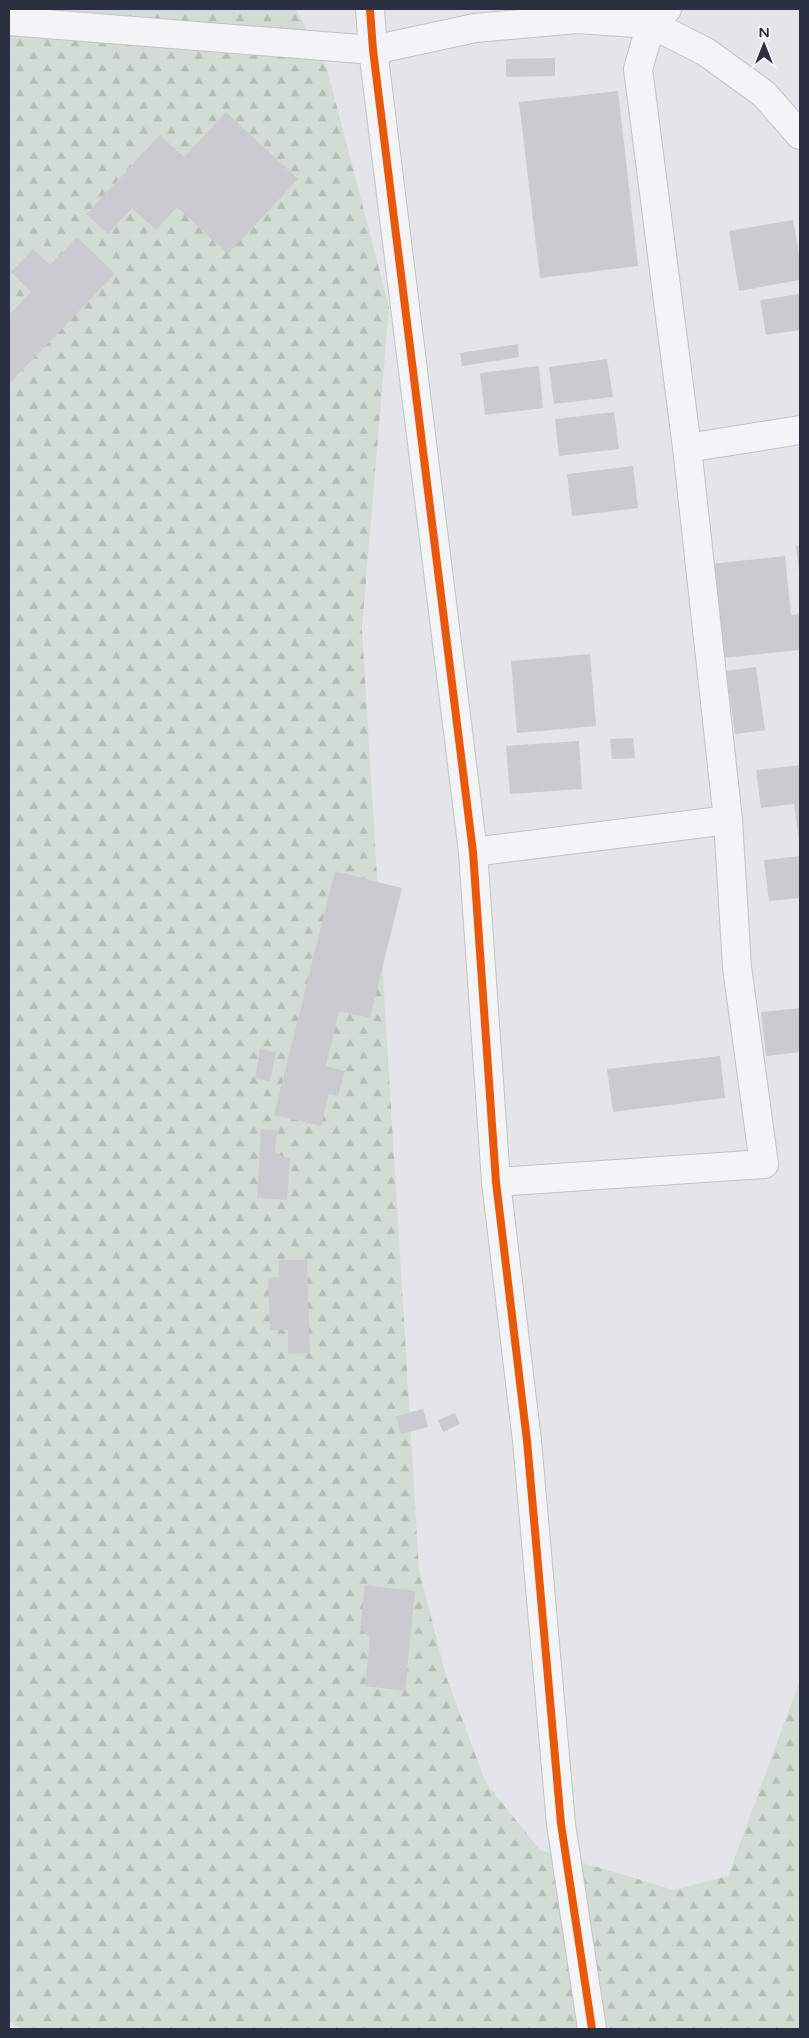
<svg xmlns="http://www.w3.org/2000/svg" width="809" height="2038" font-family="'Varela Round',sans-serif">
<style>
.forest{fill:url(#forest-firs)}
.building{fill:#cacbcf}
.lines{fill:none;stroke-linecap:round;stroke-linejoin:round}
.minor-casing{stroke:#c2c3c6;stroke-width:30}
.minor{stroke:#f3f4f6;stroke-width:28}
.cycleway-casing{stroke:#f2f3f8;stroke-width:11}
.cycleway{stroke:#e8590c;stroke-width:8}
</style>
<defs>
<pattern id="forest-firs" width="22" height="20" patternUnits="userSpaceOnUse" patternTransform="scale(1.25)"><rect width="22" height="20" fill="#d3dcd4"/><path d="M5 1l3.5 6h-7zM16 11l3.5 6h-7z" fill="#b5bdb7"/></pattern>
</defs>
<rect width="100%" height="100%" fill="#e4e5e8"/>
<!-- forest -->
<polygon class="forest" points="9,9 296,9 327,69 389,307 362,629 419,1569 446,1676 486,1783 540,1850 674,1890 728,1876 800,1680 800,2029 20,2029 9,2021"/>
<!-- building -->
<g class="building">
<polygon points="555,58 555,76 506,77 506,59"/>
<polygon points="618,91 638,266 540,278 519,102"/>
<polygon points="226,112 298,179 228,254 177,207 156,230 132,208 108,234 86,214 160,135 184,157"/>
<polygon points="793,220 800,259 800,280 739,291 729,231"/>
<polygon points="77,237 115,274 9,384 9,315 31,292 11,272 33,249 50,265"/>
<polygon points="800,294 800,330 766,335 760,300"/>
<polygon points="518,344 519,357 462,366 460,353"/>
<polygon points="607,359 613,397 554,404 549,367"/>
<polygon points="539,366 543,408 485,415 480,373"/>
<polygon points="614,412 619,449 559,456 555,419"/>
<polygon points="633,466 638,508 572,516 567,474"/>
<polygon points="800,545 800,572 799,572 796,546"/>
<polygon points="785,556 791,615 800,614 800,650 721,658 711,564"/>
<polygon points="590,654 596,726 517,733 511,661"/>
<polygon points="756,667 765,730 735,734 726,671"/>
<polygon points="633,738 635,758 612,759 610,739"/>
<polygon points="579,741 582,789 510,794 506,746"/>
<polygon points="800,765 800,841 799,841 794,804 761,808 756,770"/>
<polygon points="800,856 800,898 769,901 764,860"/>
<polygon points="335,871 402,888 370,1018 339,1011 326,1066 345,1071 338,1096 329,1094 321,1126 274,1115"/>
<polygon points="800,1008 800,1052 766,1056 761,1012"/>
<polygon points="260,1049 276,1052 270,1081 255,1079"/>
<polygon points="720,1056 725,1098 613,1112 607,1069"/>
<polygon points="261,1129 277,1130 275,1153 290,1159 287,1200 257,1198"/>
<polygon points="279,1260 307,1260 310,1353 288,1354 288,1330 270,1330 268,1278 279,1277"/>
<polygon points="423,1409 428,1427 401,1434 396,1416"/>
<polygon points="455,1413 460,1424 443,1432 438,1420"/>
<polygon points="365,1585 415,1591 405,1691 365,1686 370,1638 360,1629"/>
</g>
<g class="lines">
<!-- minor casing -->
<g class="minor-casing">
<g id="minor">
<polyline points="370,9 373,50 473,852 496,1182 527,1441 561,1824 592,2029"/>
<polyline points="9,21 373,50 475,28 577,19 651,24 706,52 764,94 800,135"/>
<polyline points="687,448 800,430"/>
<polyline points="473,852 728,820"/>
<polyline points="496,1182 764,1164 737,967 728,820 687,448 638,69 651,24 667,9"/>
</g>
</g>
<!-- minor -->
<use href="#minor" class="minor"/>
<!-- cycleway casing -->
<g class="cycleway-casing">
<polyline id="cycleway" points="370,9 373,50 473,852 496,1182 527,1441 561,1824 592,2029"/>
</g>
<!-- cycleway -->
<use href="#cycleway" class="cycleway"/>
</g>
<!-- border -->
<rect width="809" height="2038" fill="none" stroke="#2b2f42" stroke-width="20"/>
<!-- north arrow -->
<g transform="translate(764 45)" stroke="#f2f3f8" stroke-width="4" paint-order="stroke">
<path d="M0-4L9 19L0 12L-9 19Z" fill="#2b2f42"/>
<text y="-8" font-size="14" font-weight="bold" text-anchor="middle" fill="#2b2f42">N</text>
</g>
</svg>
